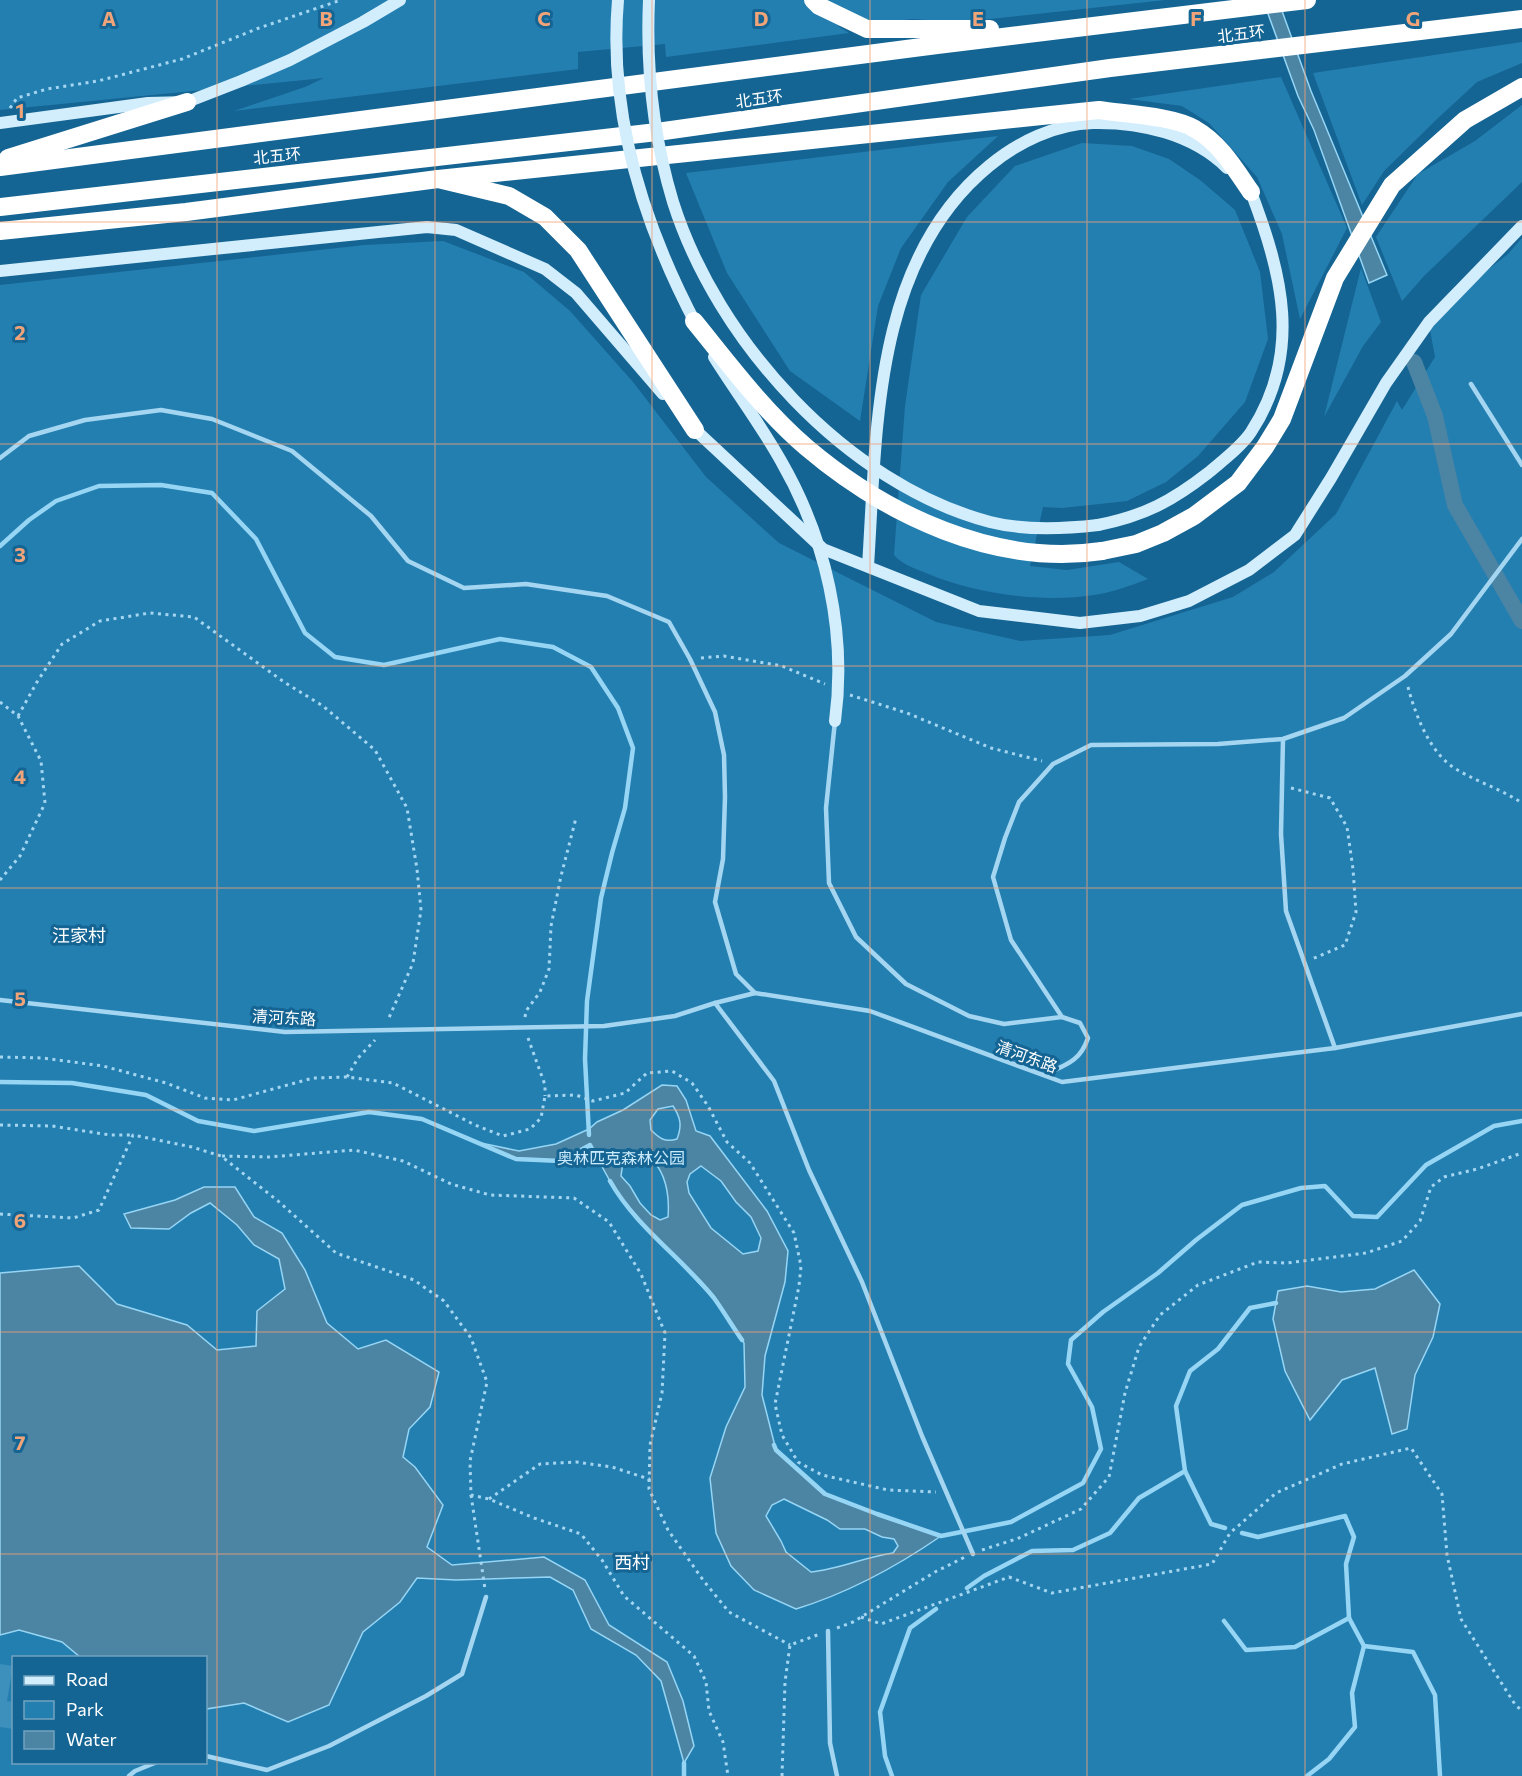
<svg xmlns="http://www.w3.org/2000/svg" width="1522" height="1776" font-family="Commissioner,'Noto Sans SC',sans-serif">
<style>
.green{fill:#247fb1;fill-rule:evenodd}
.water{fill:#4c84a4;stroke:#96d5f4;stroke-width:1.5;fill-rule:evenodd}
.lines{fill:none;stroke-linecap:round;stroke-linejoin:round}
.stream{stroke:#96d5f4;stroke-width:4.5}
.canal{stroke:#4c84a4;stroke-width:16}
.building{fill:#3d8fbc}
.path{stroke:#a4d6f1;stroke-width:3;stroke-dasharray:3 4.5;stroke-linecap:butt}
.lane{stroke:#a4d6f1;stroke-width:4.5}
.secondary{stroke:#d2edfc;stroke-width:12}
.highway{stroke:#fff;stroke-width:18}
.path-bridge{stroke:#a4d6f1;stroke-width:3;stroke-dasharray:3 4.5;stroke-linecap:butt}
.secondary-bridge{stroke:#d2edfc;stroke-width:12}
.highway-bridge{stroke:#fff;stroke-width:18}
.grid{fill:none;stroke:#f2a479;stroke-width:1.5;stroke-opacity:0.55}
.labels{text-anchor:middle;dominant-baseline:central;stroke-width:6;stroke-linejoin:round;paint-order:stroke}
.street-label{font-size:16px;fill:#fff;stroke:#156594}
.park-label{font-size:16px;fill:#cbebfc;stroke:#156594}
.neighbourhood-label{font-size:18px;fill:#fff;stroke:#156594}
.grid-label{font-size:20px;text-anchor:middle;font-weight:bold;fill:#f2a479;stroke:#156594;stroke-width:6;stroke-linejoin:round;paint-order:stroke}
</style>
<rect width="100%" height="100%" fill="#156594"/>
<!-- green -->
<g class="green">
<polygon points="0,0 1165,0 962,22 913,19 838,26 849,33 666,57 665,44 578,52 578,69 234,111 305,87 324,78 0,110"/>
<polygon points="1522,42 1522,63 1477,82 1437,119 1384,171 1362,205 1313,73"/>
<polygon points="1281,77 1347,228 1300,319 1282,234 1257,177 1209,123 1182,106 1129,99"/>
<polygon points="1522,105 1522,182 1424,276 1402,301 1376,237 1418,174 1475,141"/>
<polygon points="998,136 948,182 901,248 878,306 860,421 790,371 727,273 686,173"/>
<path d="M1082,143L1132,146L1169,159L1200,180L1235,210L1260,272L1268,339L1245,402L1198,456L1166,482L1127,501L1062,508L1043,507L1030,566L1067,570L1119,562L1148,579C1130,586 1113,592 1094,595C1041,603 975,594 926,573C914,568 903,565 894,555L905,406L921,295L967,217L1015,166Z"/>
<path d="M1522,238V1776H0V285L365,245L443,241L524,272L570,311L633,382L706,477L779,543L936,622L1020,641L1110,635L1233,597L1274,572L1336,514L1397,401L1402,410L1435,357L1430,330L1471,283L1508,254ZM14,1658H206V1762H14Z"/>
<polygon points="1361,268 1381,322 1363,346 1324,417"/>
</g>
<!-- water -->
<g class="water">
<polygon points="1263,0 1278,0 1311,91 1387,275 1369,283 1314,130 1298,96"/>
<path d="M662,1085L677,1086L686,1100L696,1131L710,1136L767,1211L788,1251L785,1282L765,1356L762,1395L776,1450L825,1494L877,1514L941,1536C896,1567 848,1593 796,1609L754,1590L731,1566L716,1533L710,1478L726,1427L745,1387L744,1343L713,1298L644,1225L615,1190L590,1145L561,1161L516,1159L476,1142L519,1151L556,1144L589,1129L597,1122L623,1110ZM673,1106C681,1118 682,1126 677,1139C665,1143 659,1138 651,1130L650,1120L658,1109ZM635,1154C664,1156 670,1192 668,1217L660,1220L651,1215L640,1203L630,1186L621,1176L623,1162ZM701,1166L721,1181L736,1202L751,1217L761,1238L758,1251L743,1254L711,1228L689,1193L687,1182L690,1174ZM784,1499L827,1520L840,1529H865L882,1537L894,1539L898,1546L893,1553C865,1557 839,1569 811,1572L786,1552L781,1541L766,1516L772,1505Z"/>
<polygon points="204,1187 235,1187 254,1217 282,1233 305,1270 327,1323 358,1349 386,1340 439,1372 430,1407 409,1429 403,1457 415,1467 443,1505 427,1547 452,1565 544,1557 585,1580 609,1625 667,1662 683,1701 694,1746 684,1763 661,1681 636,1655 591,1629 573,1590 550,1577 456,1580 417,1578 400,1602 363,1632 329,1705 288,1722 244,1703 206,1709 206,1658 80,1657 62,1642 19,1630 0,1635 0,1273 79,1266 117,1304 187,1325 217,1350 256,1346 257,1311 285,1289 279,1259 254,1245 237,1225 210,1203 191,1213 169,1229 131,1228 124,1214 175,1200"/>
<polygon points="1414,1270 1440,1304 1433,1337 1415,1375 1407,1429 1392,1434 1375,1368 1342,1380 1310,1420 1285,1371 1273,1319 1278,1291 1307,1286 1341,1292 1375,1289"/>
</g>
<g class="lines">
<!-- stream -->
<g class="stream">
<polyline points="0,546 29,520 56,501 99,486 161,485 212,493 256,539 305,633 335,657 384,665 500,639 553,647 591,667 618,708 633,748 625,808 612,853 601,898 587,1001 585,1059 589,1135"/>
<polyline points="0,1082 72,1083 146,1095 198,1121 254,1131 369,1112 422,1119 516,1159 561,1161 590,1145 594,1153"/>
<path d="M610,1181C636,1227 682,1258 714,1298C724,1312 733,1327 742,1340"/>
<polyline points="774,1445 776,1450 825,1494 877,1514 941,1536 1011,1522 1083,1483 1101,1449 1092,1407 1068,1364 1071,1340 1103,1312 1158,1273 1196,1240 1242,1205 1301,1188 1325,1186 1353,1216 1377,1217 1426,1165 1494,1126 1522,1121"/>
<polyline points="1185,1471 1211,1524 1225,1528"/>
<polyline points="1242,1533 1258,1537 1345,1516 1354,1537 1346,1564 1349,1618 1364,1646 1413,1652 1435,1695 1440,1776"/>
<polyline points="967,1588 984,1576 1032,1551 1073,1550 1110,1533 1139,1498 1185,1471 1176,1406 1190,1371 1218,1349 1250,1308 1276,1303"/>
<polyline points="1224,1621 1246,1650 1295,1647 1349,1618"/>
<polyline points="684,1776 684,1763"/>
<polyline points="892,1776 885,1756 880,1712 910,1628 936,1609"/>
<polyline points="1307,1776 1329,1759 1355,1727 1352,1693 1364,1646"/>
</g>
<!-- canal -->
<polyline class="canal" points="1414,362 1435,416 1455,505 1522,621"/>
</g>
<!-- building -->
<polygon class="building" points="0,1664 13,1666 7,1701 14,1702 14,1729 0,1727"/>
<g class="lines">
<!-- path -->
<g class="path">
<polyline points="10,108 17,98 47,89 98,81 182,59 259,28 341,0"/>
<polyline points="701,658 724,656 782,666 825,684"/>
<path d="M1408,687C1415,714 1430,754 1456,769C1477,782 1501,789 1522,803"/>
<polyline points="850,695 907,713 991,748 1042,761"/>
<polyline points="0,702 18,716 41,761 45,803 20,856 0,880"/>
<polyline points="18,716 37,682 62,644 100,621 150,613 194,617 284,682 323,706 375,750 407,808 417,869 421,910 413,963 388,1020"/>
<polyline points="1291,788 1330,798 1347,827 1353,869 1356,912 1345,945 1312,959"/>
<polyline points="525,1017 526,1011 540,992 549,969 551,926 561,876 576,818"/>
<polyline points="528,1038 545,1085 545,1096"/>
<polyline points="0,1057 43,1058 103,1066 166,1083 205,1098 233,1100 313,1078 347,1077 393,1083 475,1125 503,1136 530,1129 541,1118 545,1096 576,1095 593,1101 625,1093 647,1073 672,1071 692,1083 708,1106 727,1142 750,1163 794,1233 801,1266 799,1286 775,1404 782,1435 798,1462 822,1475 888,1490 936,1492"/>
<polyline points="347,1077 358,1058 375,1040"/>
<polyline points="0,1125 52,1126 110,1135 132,1135"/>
<polyline points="222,1156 269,1157 354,1150 403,1161 451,1184 490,1195 574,1198 609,1222 641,1274 665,1333 662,1393 650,1445 649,1489 668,1530 703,1580 729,1612 790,1645"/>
<polyline points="0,1214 73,1218 99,1210 133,1135 192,1147 221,1156 278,1201 336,1253 414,1280 444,1301 471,1338 487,1382 470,1461 471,1495 489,1499 534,1518 581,1534 602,1560 624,1596 694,1656 706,1682 709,1711 723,1742 728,1776"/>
<polyline points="471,1495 485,1589"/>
<polyline points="489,1499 540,1464 576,1462 612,1467 649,1479 649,1482"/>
<polyline points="982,1550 1019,1538 1081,1509 1109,1477 1125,1393 1139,1347 1160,1315 1198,1285 1258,1262 1287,1263 1366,1253 1402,1241 1420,1221 1431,1187 1444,1177 1477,1169 1522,1153"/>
<polyline points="861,1617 881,1624 1009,1577 1052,1593 1212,1564 1230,1533 1276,1493 1342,1464 1411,1448 1442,1494 1447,1555 1461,1619 1516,1706 1522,1710"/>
<polyline points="837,1628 853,1622 935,1572 965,1557"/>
<polyline points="782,1776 785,1682 790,1645 820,1634"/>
</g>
<!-- lane -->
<g class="lane">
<polyline points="1471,384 1522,465"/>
<polyline points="0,458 29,436 85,420 161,410 212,419 292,451 371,516 408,561 464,588 526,584 607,596 669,622 690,659 715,712 724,755 725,797 723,859 715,902 736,974 755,993"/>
<polyline points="835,721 826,808 829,883 856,937 906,984 969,1016 1004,1024 1062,1017"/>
<polyline points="1283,739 1281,834 1286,911 1335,1048"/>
<polyline points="0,1000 285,1032 604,1026 675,1016 715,1003 755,993 870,1011 1062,1082 1335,1048 1522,1014"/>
<polyline points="715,1003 774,1081 809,1170 862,1282 922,1436 973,1554"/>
<path d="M1044,1075C1065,1065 1080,1062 1088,1038L1080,1023L1062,1017L1011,940L993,877L1005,838L1019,802L1053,764L1091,745L1218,744L1283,739L1344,718L1405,676L1451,634L1522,539"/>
<polyline points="828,1631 830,1743 837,1776"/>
<polyline points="206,1756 267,1770 329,1746 426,1696 462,1674 486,1597"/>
<polyline points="129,1776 135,1771 157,1762"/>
</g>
<!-- secondary -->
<g class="secondary">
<polyline points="0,123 148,103 187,102 241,81 290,60 363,22 400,0"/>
<polyline points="0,271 427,227 456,230 545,269 576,293 663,394"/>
<polyline points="690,425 823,549 979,611 1080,623 1140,616 1189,601 1249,570 1295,535 1331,478 1386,383 1429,322 1522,226"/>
<path d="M1098,525C1144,516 1172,501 1208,473C1222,461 1241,447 1251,432C1303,352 1282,274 1251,192L1246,187"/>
<path d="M868,566C877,429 873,261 989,166C1018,142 1055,124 1093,123C1140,122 1193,134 1227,168"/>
</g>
<!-- highway -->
<g class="highway">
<polyline points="813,0 819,6 867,29 990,29"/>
<polyline points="8,158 187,102"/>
<polyline points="0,167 937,45 1307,0"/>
<path d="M438,179L1099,110C1125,114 1174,116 1195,129C1220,143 1235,169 1251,192"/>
<polyline points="0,207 657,132 1110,68 1522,19"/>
<polyline points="0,231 186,212 438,179 509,196 545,217 578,250 695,430"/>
<polyline points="1102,551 1136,544 1163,533 1194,516 1238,483 1265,447 1282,419 1335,278 1392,185 1465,120 1522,87"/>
</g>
<!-- path-bridge -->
<polyline class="path-bridge" points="515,1028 532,1027"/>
<!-- secondary-bridge -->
<g class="secondary-bridge">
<path d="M618,0C608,115 644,226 697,326"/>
<path d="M649,0C646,68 653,136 673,202C717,341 846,484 990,522C1025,531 1063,529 1098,525"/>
<path d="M714,357C736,392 761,425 781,461C826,539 847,632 835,721"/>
</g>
<!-- highway-bridge -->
<path class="highway-bridge" d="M694,321C729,364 763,410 806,447C886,515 995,567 1102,551"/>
</g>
<!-- grid -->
<path class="grid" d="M217,0V1776M435,0V1776M652,0V1776M870,0V1776M1087,0V1776M1305,0V1776M0,222H1522M0,444H1522M0,666H1522M0,888H1522M0,1110H1522M0,1332H1522M0,1554H1522"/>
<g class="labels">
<!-- street labels -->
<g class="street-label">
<text transform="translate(1241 33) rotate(-7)">北五环</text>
<text transform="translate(759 98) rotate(-8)">北五环</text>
<text transform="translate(277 155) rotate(-6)">北五环</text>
<text transform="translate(284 1017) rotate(3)">清河东路</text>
<text transform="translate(1027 1056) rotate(20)">清河东路</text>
</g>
<!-- park labels -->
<g class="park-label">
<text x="621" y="1157">奥林匹克森林公园</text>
</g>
<!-- neighbourhood labels -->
<g class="neighbourhood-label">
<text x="79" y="935">汪家村</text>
<text x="632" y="1562">西村</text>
</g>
</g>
<g class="grid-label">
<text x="109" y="26">A</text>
<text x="326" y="26">B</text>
<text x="544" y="26">C</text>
<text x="761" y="26">D</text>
<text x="978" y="26">E</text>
<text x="1196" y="26">F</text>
<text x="1413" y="26">G</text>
<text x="20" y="118">1</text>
<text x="20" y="340">2</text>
<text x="20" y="562">3</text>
<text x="20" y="784">4</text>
<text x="20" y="1006">5</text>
<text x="20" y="1228">6</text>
<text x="20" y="1450">7</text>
</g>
<!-- legend -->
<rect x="12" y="1656" width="195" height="108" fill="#156594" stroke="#73a3bf" stroke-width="1.5"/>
<rect x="24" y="1676" width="30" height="9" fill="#d2edfc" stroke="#73a3bf" stroke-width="1.5"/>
<text x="66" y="1686" font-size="18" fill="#ffffff">Road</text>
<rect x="24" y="1701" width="30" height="18" fill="#247fb1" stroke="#73a3bf" stroke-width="1.5"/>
<text x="66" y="1716" font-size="18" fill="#ffffff">Park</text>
<rect x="24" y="1731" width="30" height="18" fill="#4c84a4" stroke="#73a3bf" stroke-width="1.5"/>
<text x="66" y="1746" font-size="18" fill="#ffffff">Water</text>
</svg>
